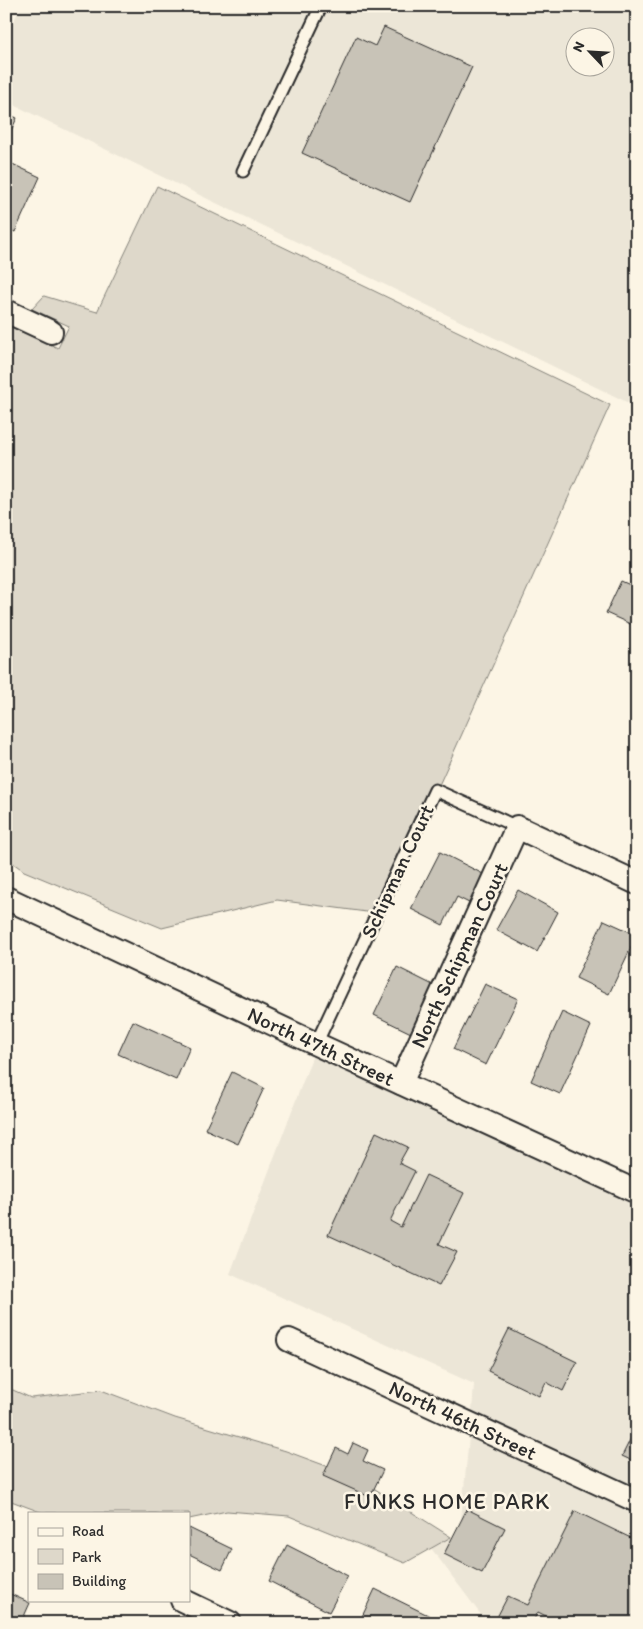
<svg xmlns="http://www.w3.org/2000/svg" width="643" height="1629" font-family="Itim,sans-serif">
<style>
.built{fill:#ece6d7;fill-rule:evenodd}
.green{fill:#ded8ca;stroke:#84827a}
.building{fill:#c8c3b7;stroke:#2b2b2b}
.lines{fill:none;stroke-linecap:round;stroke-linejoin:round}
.lane-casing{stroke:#2b2b2b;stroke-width:15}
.street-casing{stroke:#2b2b2b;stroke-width:26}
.lane{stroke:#fcf5e5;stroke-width:11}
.street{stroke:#fcf5e5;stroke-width:22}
.labels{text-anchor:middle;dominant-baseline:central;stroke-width:5;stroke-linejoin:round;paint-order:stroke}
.street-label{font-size:21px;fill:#2b2b2b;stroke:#fcf5e5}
.neighbourhood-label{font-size:22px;letter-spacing:1px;fill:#2b2b2b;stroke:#fcf5e5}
</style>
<rect width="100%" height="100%" fill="#fcf5e5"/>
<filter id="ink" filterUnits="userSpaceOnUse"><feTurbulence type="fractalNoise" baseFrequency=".02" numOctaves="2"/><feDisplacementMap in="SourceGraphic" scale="10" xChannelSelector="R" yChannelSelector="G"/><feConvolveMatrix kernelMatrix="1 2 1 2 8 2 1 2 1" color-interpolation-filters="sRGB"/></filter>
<g filter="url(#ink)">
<!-- built -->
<g class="built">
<path d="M21,6H637V407L6,101V38ZM576,38H606V68H576Z"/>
<polygon points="313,1055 637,1205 637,1487 472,1411 474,1384 230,1274"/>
<polygon points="469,1437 637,1515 637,1623 487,1623 431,1548 451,1537 459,1540"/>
</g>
<!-- green -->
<g class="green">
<polygon points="157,186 610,405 381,914 277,900 162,928 24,871 6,858 6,329 11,327 58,348 69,326 32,309 44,296 97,312"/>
<polygon points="6,1387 31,1398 101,1390 175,1418 286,1451 356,1477 451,1537 405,1563 289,1516 227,1511 189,1519 189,1513 43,1513 6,1499"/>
</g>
<!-- building -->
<g class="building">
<polygon points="384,27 472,67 410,202 302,153 356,37 375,46"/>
<polygon points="6,113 17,118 6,141"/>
<polygon points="6,161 40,177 15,232 6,228"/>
<polygon points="621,581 637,588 637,627 606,613"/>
<polygon points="440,852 487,876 473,905 457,897 443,925 411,909"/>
<polygon points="518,890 558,912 537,952 496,930"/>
<polygon points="604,920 637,935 609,994 576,978"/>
<polygon points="397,967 437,987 413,1034 374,1015"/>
<polygon points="485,984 518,999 486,1065 453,1049"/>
<polygon points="562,1012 591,1026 560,1094 531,1081"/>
<polygon points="133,1021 190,1047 176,1080 118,1054"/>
<polygon points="232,1072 264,1088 238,1144 205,1129"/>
<polygon points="376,1132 408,1147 399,1163 415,1171 390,1221 401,1227 426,1175 464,1193 439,1244 457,1252 439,1286 328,1235"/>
<polygon points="509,1329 577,1362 563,1391 546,1382 539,1396 488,1371"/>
<polygon points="637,1426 637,1463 622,1456"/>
<polygon points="353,1443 368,1450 363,1461 383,1470 370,1497 323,1476 336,1448 348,1454"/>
<polygon points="467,1509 505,1528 482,1573 444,1554"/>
<polygon points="575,1511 637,1541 637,1623 560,1623 538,1612 532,1623 494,1623 508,1596 528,1605"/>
<polygon points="189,1528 232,1549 222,1570 189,1554"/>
<polygon points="287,1545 348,1576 329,1612 269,1581"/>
<polygon points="375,1589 432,1617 429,1623 359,1623"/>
<polygon points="6,1592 30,1603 21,1623 6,1623"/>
</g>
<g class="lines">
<!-- lane casing -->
<g class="lane-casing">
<g id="lane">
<polyline points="243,171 321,6"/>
<polyline points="316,1044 435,790 517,827"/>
</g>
</g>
<!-- street casing -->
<g class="street-casing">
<g id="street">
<polyline points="6,311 51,332"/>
<polyline points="6,898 316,1044 637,1192"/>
<polyline points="401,1083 517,827 637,883"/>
<polyline points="289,1340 637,1501"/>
<polyline points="182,1600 230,1623"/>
</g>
</g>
<!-- lane -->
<use href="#lane" class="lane"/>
<!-- street -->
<use href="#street" class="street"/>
</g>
</g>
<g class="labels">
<!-- street labels -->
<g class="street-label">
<text transform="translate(397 871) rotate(-65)">Schipman Court</text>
<text transform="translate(459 955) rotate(-65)">North Schipman Court</text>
<text transform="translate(321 1046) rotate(25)">North 47th Street</text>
<text transform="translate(463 1420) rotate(25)">North 46th Street</text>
</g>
<!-- neighbourhood labels -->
<g class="neighbourhood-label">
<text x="447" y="1501">FUNKS HOME PARK</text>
</g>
</g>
<!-- margin -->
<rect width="643" height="1629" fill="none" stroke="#fcf5e5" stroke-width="25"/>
<rect x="12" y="12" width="618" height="1604" fill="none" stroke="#2b2b2b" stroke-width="2" filter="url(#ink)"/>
<!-- legend -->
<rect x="28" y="1512" width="162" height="90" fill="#fcf5e5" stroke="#a8a49b"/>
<rect x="38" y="1528" width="25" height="8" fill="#fcf5e5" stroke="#a8a49b"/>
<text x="72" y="1536" font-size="15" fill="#2b2b2b">Road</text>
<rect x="38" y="1549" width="25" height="15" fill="#ded8ca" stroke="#a8a49b"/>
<text x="72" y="1562" font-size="15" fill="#2b2b2b">Park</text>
<rect x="38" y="1574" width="25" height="15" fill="#c8c3b7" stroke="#a8a49b"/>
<text x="72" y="1586" font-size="15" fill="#2b2b2b">Building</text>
<!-- north arrow -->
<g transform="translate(590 52) rotate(295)"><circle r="24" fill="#fcf5e5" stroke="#a8a49b"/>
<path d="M0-4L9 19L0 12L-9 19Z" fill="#2b2b2b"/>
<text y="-8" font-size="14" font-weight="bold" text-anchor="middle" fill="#2b2b2b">N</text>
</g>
</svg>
